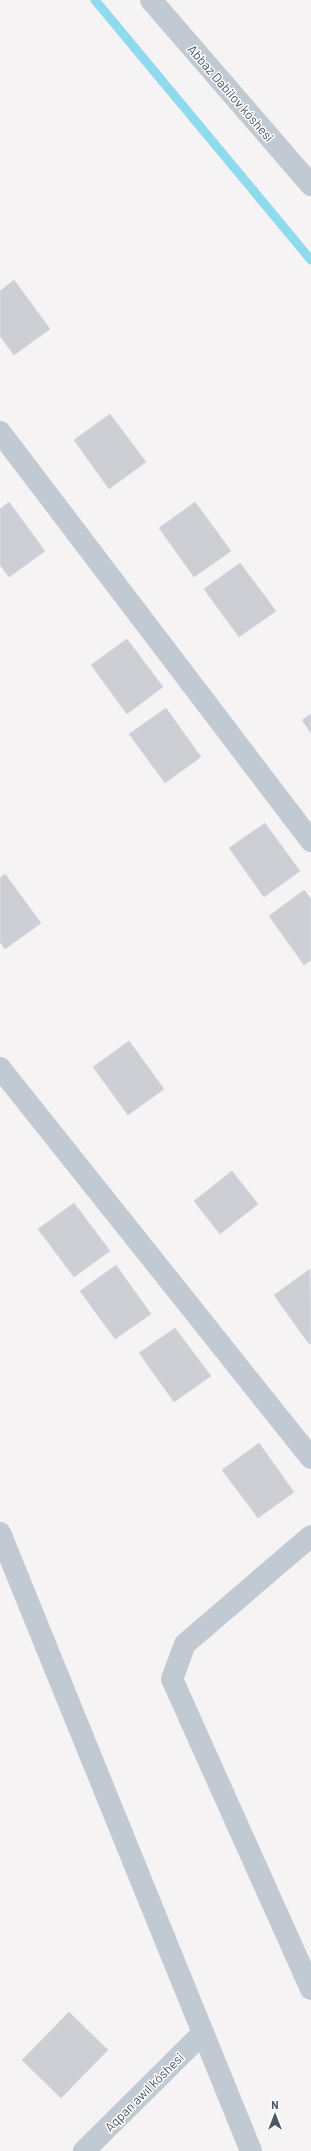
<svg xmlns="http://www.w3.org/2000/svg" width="311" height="2151" font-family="Barlow,sans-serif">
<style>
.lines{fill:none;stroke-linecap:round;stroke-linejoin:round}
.stream{stroke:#90daee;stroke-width:9}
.building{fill:#cdcfd5;stroke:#d7d9de}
.minor{stroke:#c1cad2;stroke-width:22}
.labels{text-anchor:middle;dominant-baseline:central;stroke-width:3;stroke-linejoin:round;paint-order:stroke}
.street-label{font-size:13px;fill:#4a5661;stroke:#fff}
</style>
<rect width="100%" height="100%" fill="#f5f3f3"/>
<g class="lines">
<!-- stream -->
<polyline class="stream" points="95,0 311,260"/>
</g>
<!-- building -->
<g class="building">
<polygon points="14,280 50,329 14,355 0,336 0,291"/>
<polygon points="110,414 146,462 109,489 74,440"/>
<polygon points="9,502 45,551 9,577 0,565 0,509"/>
<polygon points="195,502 231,551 194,577 159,528"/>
<polygon points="240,563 276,611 239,637 204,589"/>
<polygon points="127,639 163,687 127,714 91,665"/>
<polygon points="166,708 201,757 165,783 129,734"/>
<polygon points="311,714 311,733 302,720"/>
<polygon points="265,823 300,871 264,897 229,848"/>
<polygon points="5,874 41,923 5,949 0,942 0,878"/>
<polygon points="304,890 311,899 311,960 304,965 269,916"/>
<polygon points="129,1041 164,1089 128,1115 93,1067"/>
<polygon points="232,1171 258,1204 220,1234 194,1201"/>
<polygon points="74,1203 110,1251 74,1277 38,1229"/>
<polygon points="116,1265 151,1314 115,1339 80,1291"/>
<polygon points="310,1269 311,1343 309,1344 274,1295"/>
<polygon points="175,1328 211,1376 174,1402 139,1353"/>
<polygon points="259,1443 294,1492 258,1518 222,1470"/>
<polygon points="69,2012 108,2050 61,2098 22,2060"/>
</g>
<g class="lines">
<!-- minor -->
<g class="minor">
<polyline points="151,0 311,185"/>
<polyline points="0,432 311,841"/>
<polyline points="0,1068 311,1458"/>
<polyline points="0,1533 251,2151"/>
<polyline points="311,1536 185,1644 172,1679 311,1989"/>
<polyline points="84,2151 203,2033"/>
</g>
</g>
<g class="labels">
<!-- street labels -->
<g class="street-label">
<text transform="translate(231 93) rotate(49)">Abbaz Dabilov kóshesi</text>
<text transform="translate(144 2092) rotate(-45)">Aqpan awıl kóshesi</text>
</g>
</g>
<!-- north arrow -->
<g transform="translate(275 2115)" stroke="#ffffff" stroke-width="3" paint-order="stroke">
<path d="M0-3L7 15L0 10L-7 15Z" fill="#4a5661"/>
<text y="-6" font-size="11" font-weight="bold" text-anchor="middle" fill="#4a5661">N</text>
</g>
</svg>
